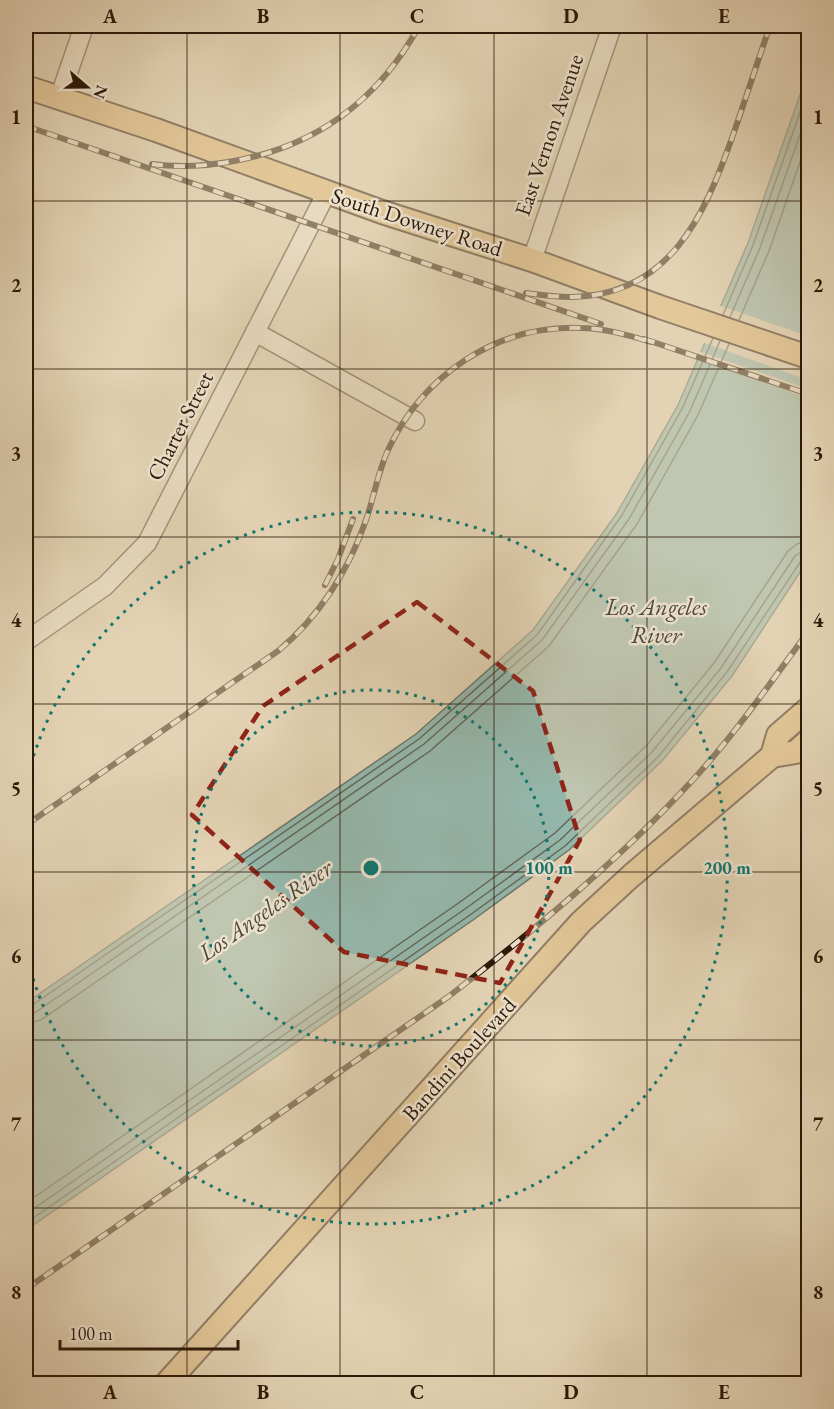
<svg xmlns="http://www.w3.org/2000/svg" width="834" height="1409" font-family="'EB Garamond',serif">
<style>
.water{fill:#95b8ad;stroke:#6b786b;stroke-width:1.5}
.pier{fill:#e3d3b4}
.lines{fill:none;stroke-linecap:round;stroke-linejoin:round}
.shore{stroke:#61685a;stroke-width:1.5}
.minor-casing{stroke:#5a4833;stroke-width:21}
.major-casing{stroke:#2d1908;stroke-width:26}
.minor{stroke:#ede2ce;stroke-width:18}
.major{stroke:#e2ba7a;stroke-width:22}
.rail-casing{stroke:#2d1908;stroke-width:6}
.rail{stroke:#ede2ce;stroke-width:4;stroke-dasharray:11;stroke-linecap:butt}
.marked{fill:none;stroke:#8f2418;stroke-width:4.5;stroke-dasharray:12 8;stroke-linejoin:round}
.grid{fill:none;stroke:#2d1908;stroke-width:1.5;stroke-opacity:0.55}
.ring{fill:none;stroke:#0f766e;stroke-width:3;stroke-dasharray:3 6}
.labels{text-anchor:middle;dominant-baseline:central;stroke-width:5;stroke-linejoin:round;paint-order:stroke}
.street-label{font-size:22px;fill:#2d1908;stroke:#ede2ce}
.water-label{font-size:24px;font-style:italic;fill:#4c493a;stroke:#ede2ce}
.centre{fill:#0f766e;stroke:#ede2ce;stroke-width:3}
.ring-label{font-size:18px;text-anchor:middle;font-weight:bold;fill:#0f766e;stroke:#ede2ce;stroke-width:5;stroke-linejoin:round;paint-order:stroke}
.neatline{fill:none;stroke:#2d1908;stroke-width:2}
.grid-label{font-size:20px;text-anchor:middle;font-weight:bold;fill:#2d1908}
</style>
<rect width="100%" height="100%" fill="#e3d3b4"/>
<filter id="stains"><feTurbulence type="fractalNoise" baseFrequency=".00333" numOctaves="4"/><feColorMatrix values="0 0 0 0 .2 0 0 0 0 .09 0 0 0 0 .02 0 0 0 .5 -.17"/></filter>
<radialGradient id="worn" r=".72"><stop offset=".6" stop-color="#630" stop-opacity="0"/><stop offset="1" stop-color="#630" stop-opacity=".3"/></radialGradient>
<!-- water -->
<polygon class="water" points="808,72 808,560 732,676 662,761 569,850 473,920 26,1230 26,1003 416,734 533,630 617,513 678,405 748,243"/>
<!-- pier -->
<g class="pier">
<polygon points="718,305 808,336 808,380 702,342"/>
<polygon points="698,351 808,389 808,398 695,359"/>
</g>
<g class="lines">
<!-- shore -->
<g class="shore">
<polyline points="723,315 753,245 808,90"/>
<polyline points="730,317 760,248 808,112"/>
<polyline points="739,320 769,251 808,139"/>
<polyline points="26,1007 31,1006 419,739 537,635 622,515 683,407 713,338"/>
<polyline points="26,1015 36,1012 424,744 542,640 629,519 690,411 720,341"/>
<polyline points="26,1024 41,1020 430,751 549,646 637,524 698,415 729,344"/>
<polyline points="26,1203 460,902 555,833 646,746 714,663 788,551 797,544 808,541"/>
<polyline points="26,1214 465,909 560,840 652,752 721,668 795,556 801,552 808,550"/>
<polyline points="26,1223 470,915 565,846 658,757 727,672 801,561 808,558"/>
</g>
<!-- minor casing -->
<g class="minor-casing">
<g id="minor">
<polyline points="59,99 84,26"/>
<polyline points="532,260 612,26"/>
<polyline points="255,332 415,421"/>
<polyline points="26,641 105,586 147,543 327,192"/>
</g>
</g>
<!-- major casing -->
<g class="major-casing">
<g id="major">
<polyline points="26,87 156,130 382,212 532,260 660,307 808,357"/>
<polyline points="772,756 778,735 808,709"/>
<polyline points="166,1384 581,922 631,876 772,756 796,752 808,741"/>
</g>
</g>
<!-- minor -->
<use href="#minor" class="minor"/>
<!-- major -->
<use href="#major" class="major"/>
<!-- rail casing -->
<g class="rail-casing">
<g id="rail">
<polyline points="26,126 601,324"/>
<path d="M152,164C179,168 207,166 234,161C317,146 379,99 419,26"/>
<path d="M526,293C541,295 557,297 572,297C669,295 704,217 732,138C745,101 757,63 770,26"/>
<polyline points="644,339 808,394"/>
<polyline points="325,585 338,559 353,519"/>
<path d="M26,825L278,651C319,617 349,570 366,520C374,497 378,472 388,450C423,375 496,325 580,328C604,328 628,335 651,342"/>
<path d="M26,1289L448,997C533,931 617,862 690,783C734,736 770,683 808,632"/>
</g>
</g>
<!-- rail -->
<use href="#rail" class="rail"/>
</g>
<!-- marked area -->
<path d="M0 0H834V1409H0ZM417,602L533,691L580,840L500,983L344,952L192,815L263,706Z" fill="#e3d3b4" fill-opacity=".55" fill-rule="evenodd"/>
<path class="marked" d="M417,602L533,691L580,840L500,983L344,952L192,815L263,706Z"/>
<!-- grid -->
<path class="grid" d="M187,26V1384M340,26V1384M494,26V1384M647,26V1384M26,201H808M26,369H808M26,537H808M26,704H808M26,872H808M26,1040H808M26,1208H808"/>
<!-- distance rings -->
<g class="ring">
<circle cx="371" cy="868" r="178"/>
<path d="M26 782A356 356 0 1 1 26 954"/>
</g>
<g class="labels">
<!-- street labels -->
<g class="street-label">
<text transform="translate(549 135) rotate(-71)">East Vernon Avenue</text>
<text transform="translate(417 222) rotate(18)">South Downey Road</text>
<text transform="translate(180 426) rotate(-63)">Charter Street</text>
<text transform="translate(459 1059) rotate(-48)">Bandini Boulevard</text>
</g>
<!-- water labels -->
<g class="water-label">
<text x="656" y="606">Los Angeles<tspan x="656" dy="28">River</tspan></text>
<text transform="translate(265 910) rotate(-35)">Los Angeles River</text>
</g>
</g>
<circle cx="371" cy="868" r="9" class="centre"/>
<g class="ring-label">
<text x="549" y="874">100 m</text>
<text x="727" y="874">200 m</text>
</g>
<!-- margin -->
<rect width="834" height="1409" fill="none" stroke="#e3d3b4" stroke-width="66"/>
<!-- north arrow -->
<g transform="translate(87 87) rotate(110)" stroke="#ede2ce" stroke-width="4.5" paint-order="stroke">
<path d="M0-4.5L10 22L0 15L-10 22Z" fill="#2d1908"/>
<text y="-9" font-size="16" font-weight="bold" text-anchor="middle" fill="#2d1908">N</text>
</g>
<!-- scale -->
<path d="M60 1340v9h178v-9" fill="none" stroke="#2d1908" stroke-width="3"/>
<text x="69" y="1340" font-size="18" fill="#2d1908" stroke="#ede2ce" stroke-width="4.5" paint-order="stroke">100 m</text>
<rect x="33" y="33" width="768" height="1343" class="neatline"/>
<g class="grid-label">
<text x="110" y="23">A</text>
<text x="263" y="23">B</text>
<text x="417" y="23">C</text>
<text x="571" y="23">D</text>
<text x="724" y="23">E</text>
<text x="16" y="124">1</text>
<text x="818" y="124">1</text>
<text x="16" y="292">2</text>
<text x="818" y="292">2</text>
<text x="16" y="460">3</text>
<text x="818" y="460">3</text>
<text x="16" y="627">4</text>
<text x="818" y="627">4</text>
<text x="16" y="795">5</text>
<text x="818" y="795">5</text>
<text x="16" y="963">6</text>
<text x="818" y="963">6</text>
<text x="16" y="1131">7</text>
<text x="818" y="1131">7</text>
<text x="16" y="1299">8</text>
<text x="818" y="1299">8</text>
<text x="110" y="1399">A</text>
<text x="263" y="1399">B</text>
<text x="417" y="1399">C</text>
<text x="571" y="1399">D</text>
<text x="724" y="1399">E</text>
</g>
<rect width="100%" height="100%" filter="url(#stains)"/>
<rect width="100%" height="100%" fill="url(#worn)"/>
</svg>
